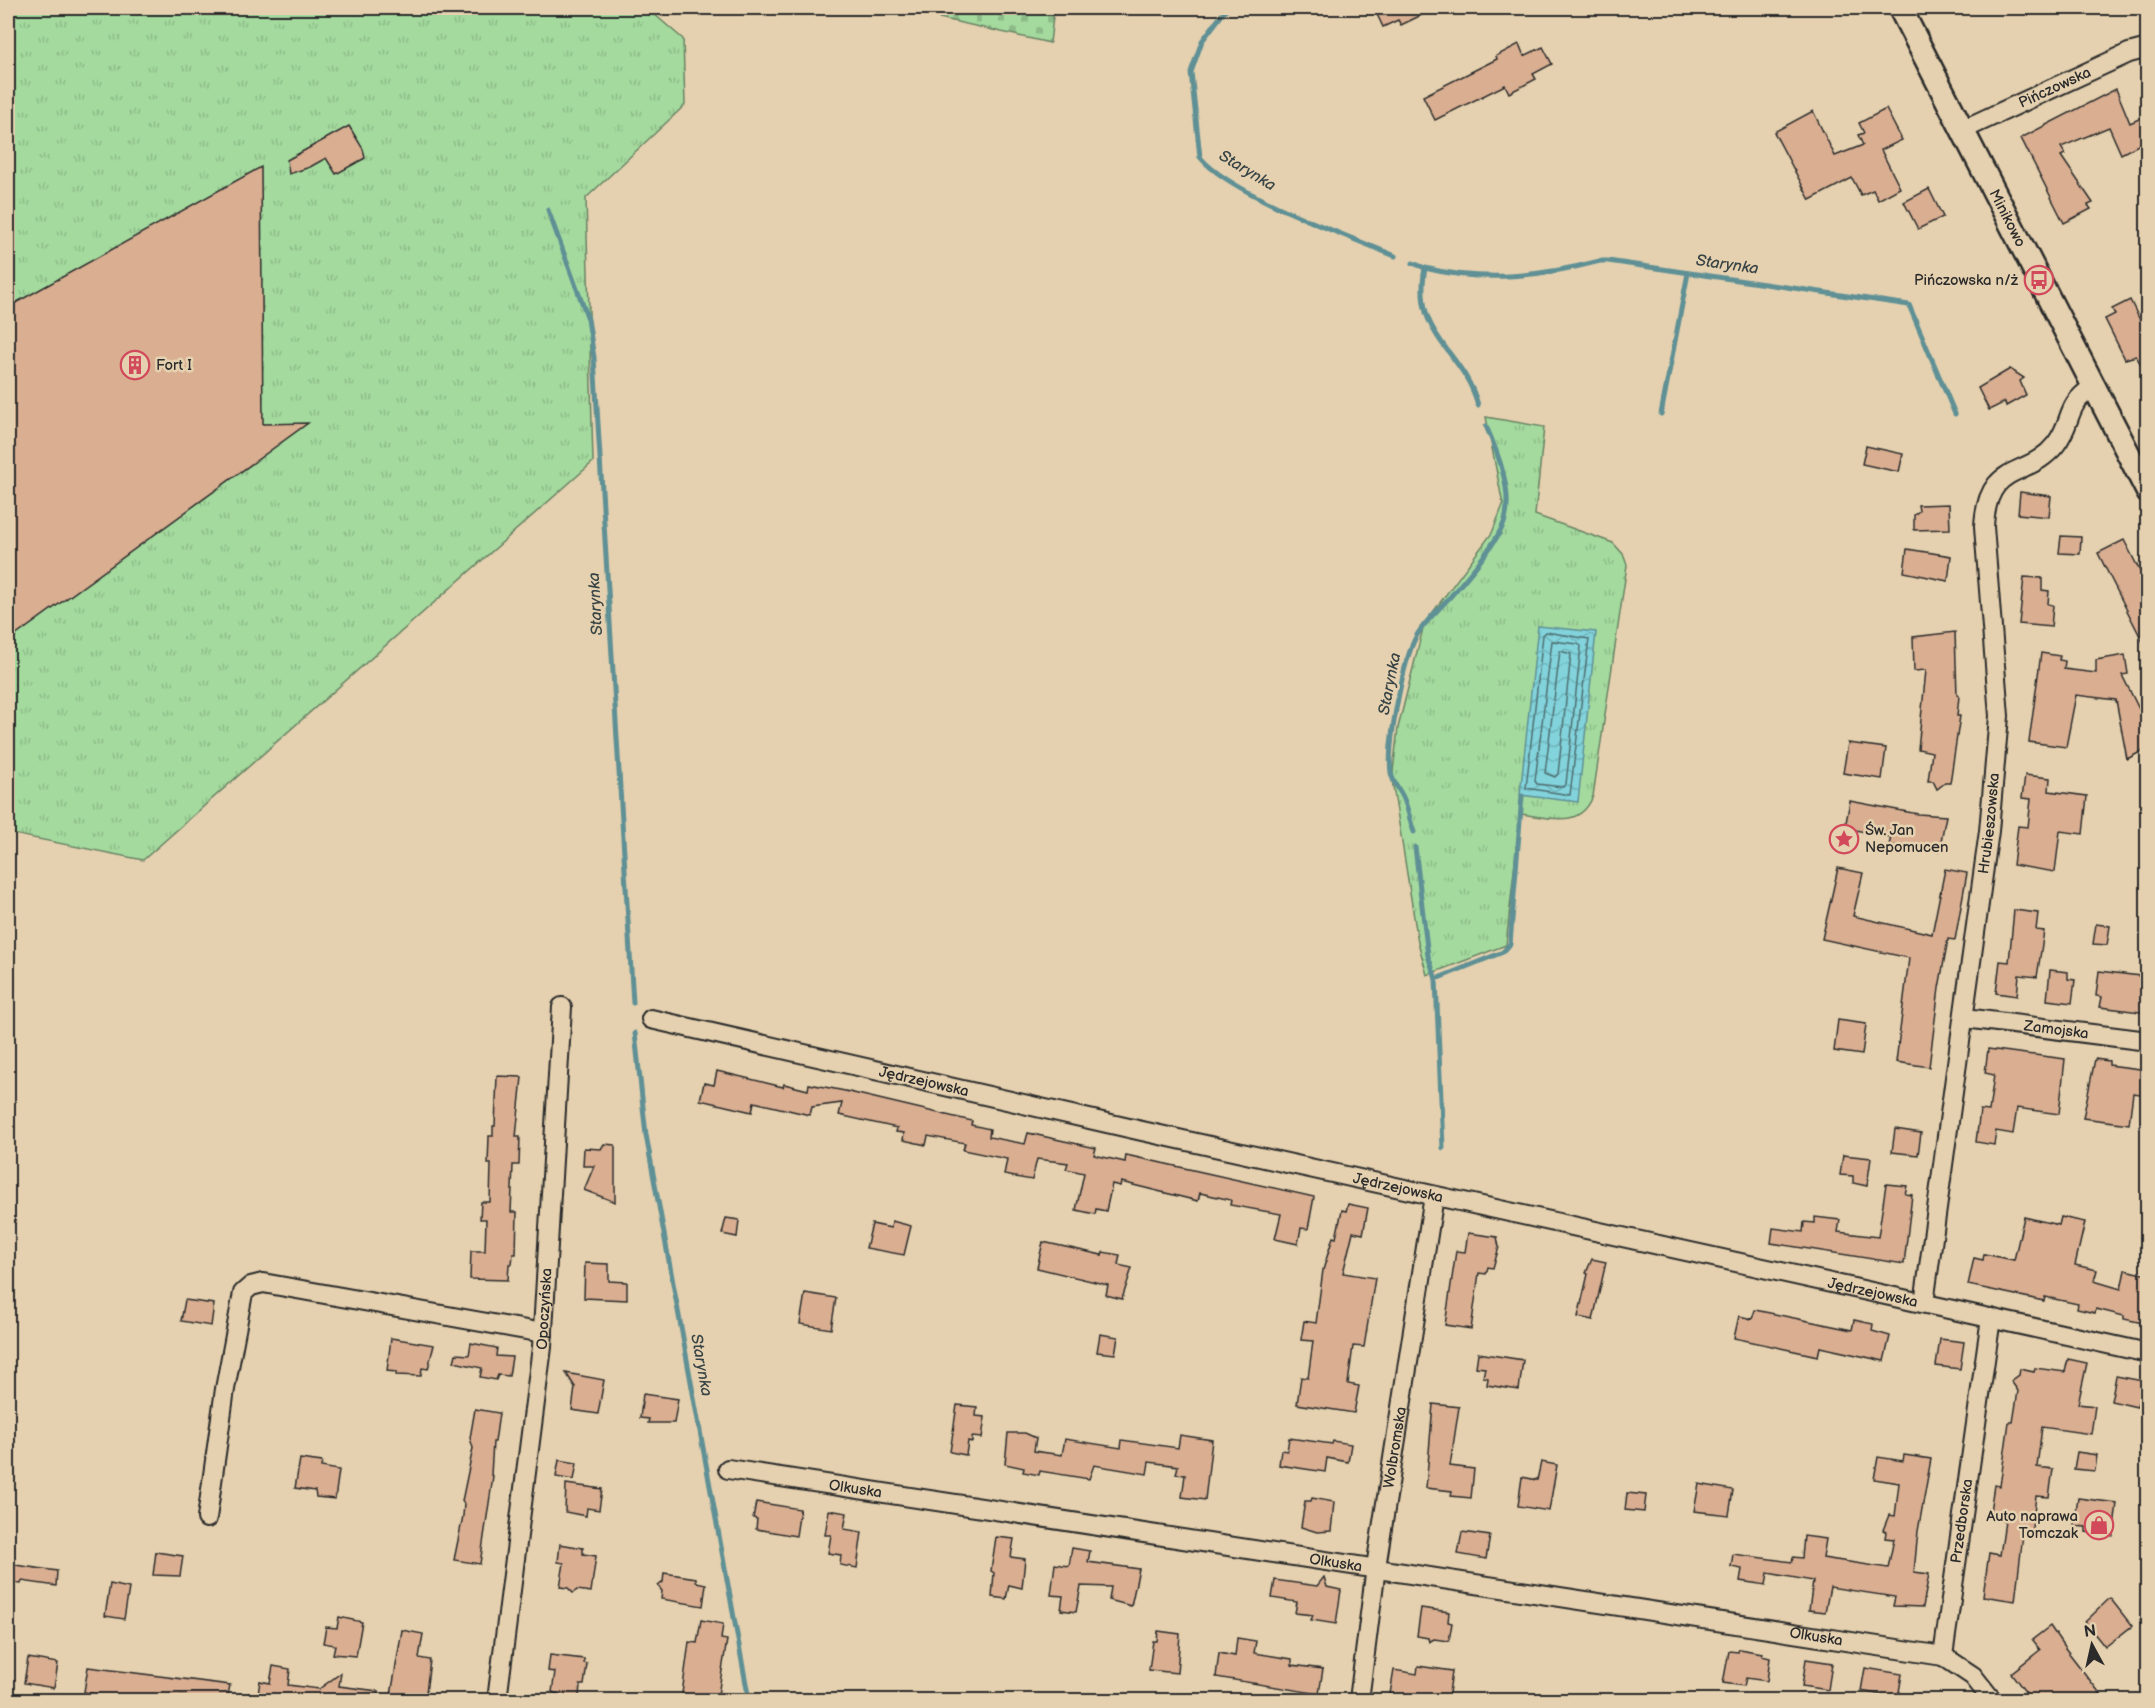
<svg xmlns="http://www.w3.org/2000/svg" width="2155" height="1708" font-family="'Balsamiq Sans',sans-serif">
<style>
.grass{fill:url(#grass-tufts);stroke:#688264;stroke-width:1.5}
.cemetery{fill:url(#cemetery-stones);stroke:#688264;stroke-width:1.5}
.water{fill:url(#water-waves);stroke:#5f9095;stroke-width:1.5}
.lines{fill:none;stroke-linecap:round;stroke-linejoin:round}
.shore{stroke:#4e6e71;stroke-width:1.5}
.stream{stroke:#5f9095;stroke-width:5}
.building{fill:#d9ae91;stroke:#2b2b2b;stroke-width:1.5}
.minor-casing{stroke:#2b2b2b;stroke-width:22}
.tertiary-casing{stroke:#2b2b2b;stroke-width:27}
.minor{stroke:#e5d1af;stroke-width:18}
.tertiary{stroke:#e5d1af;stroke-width:22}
.labels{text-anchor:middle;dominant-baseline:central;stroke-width:5;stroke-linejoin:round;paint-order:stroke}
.street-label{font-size:15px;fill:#2b2b2b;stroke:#e5d1af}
.poi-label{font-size:15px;fill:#2b2b2b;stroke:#e5d1af;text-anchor:end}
.water-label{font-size:16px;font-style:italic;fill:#384445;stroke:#e5d1af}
</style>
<defs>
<pattern id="grass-tufts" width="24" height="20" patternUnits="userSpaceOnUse" patternTransform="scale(1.5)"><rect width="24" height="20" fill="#a4da9e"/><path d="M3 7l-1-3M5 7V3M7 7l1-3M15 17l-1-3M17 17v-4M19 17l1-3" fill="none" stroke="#8dbb88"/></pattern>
<pattern id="cemetery-stones" width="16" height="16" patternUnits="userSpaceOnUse" patternTransform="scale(1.5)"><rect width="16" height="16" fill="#a4da9e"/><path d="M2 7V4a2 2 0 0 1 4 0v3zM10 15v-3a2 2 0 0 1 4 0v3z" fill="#8dbb88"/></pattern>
<pattern id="water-waves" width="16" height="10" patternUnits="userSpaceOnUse" patternTransform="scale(1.5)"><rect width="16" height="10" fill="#82d3db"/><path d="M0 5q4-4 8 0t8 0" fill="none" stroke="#70b5bc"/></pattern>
</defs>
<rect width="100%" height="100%" fill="#e5d1af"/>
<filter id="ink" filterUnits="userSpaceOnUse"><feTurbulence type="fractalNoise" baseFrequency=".0167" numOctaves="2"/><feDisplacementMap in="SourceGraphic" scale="12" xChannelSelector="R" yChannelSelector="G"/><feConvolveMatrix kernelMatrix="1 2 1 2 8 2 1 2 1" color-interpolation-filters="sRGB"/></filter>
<g filter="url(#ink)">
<!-- grass -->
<g class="grass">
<polygon points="8,8 647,8 683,39 685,105 586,198 593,462 143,860 8,833"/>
<path d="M1486,417L1544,427L1535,515L1613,543L1623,554L1627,565L1593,796C1580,830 1549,817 1520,814L1506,945L1427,975L1418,942L1392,780L1398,728L1424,624L1492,533L1503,505Z"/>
</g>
<!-- cemetery -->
<polygon class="cemetery" points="895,8 1054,8 1050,43"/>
<!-- water -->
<polygon class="water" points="1538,626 1596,632 1578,802 1520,795"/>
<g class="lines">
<!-- shore -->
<g class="shore">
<polygon points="1546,632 1589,639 1570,795 1526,788 1543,635"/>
<polygon points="1552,641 1578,644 1581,646 1566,784 1563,787 1537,784 1535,781"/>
<polygon points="1560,651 1571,654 1558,774 1555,777 1545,773"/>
</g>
<!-- stream -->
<g class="stream">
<path d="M1227,8L1202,41L1191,72L1200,157C1231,195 1346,235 1395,256"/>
<polyline points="548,210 588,319 594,358 633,1003"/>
<path d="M1413,263L1425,268C1412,337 1462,348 1478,405"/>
<path d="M1425,268C1484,283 1542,276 1600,261H1608L1909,305L1955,414"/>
<polyline points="1661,414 1688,273"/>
<path d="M1414,832C1410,821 1408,808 1403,797C1399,789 1393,783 1391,773C1387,745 1403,659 1417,635C1425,621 1439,609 1450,597C1466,578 1495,546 1504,523C1514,494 1498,453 1486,426"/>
<polyline points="1415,847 1428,956 1436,979 1443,1148"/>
<polyline points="1436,979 1503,952 1510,944 1522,796"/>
<polyline points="635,1033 646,1135 749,1700"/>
</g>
</g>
<!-- building -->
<g class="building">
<polygon points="1374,8 1436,8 1401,25 1398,20 1383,27"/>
<polygon points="1519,44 1524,56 1543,47 1552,64 1533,74 1536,79 1509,93 1505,85 1435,120 1423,96 1497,59 1496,56"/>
<polygon points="2116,89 2130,123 2148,115 2148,140 2121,154 2109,127 2061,147 2065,154 2061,156 2093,203 2088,205 2091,209 2064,223 2021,138"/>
<polygon points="1886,109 1902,140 1881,150 1900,188 1878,200 1873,190 1861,195 1852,178 1810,200 1774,132 1813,111 1835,156 1863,145 1858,135 1864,133 1859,123"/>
<polygon points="349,126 363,149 365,158 336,174 326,158 310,167 289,174 287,160"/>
<polygon points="261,167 263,424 308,423 8,641 8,307"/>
<polygon points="1929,189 1943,217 1918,229 1904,202"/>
<polygon points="2130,300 2142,324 2148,321 2148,377 2136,356 2125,359 2105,319 2115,314 2112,309"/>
<polygon points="2010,369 2024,378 2020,381 2026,395 2006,406 2005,402 1989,410 1978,388"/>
<polygon points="1866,446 1903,454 1899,472 1862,464"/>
<polygon points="2020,492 2051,496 2049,517 2018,514"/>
<polygon points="1949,504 1950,529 1914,530 1914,515 1919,511 1918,505"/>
<polygon points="2061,536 2081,537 2080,554 2059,553"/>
<polygon points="2124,540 2148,587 2148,652 2098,553"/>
<polygon points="1907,549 1951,556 1948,581 1904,572"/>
<polygon points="2024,577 2042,578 2042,590 2049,591 2048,604 2053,605 2051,627 2019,624"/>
<polygon points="1955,632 1957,695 1959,696 1957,716 1960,716 1950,783 1945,783 1937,789 1933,781 1928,781 1932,752 1918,749 1926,670 1914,671 1913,637"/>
<polygon points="2041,653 2060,656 2059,660 2065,661 2064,669 2096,673 2096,660 2125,655 2128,674 2122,675 2148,727 2148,748 2127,759 2116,700 2076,695 2066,747 2029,742"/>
<polygon points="1848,743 1886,748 1882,779 1843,773"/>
<polygon points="2025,775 2050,778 2049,791 2087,796 2083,834 2060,831 2055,872 2013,865 2018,826 2028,827 2031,799 2022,798"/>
<polygon points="1850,801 1918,814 1946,816 1939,851 1889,845 1891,837 1845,828"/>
<polygon points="1838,868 1863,873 1853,916 1932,934 1945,869 1967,873 1955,940 1948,939 1939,988 1929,1067 1896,1062 1909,958 1822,939"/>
<polygon points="2014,910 2038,913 2036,930 2044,931 2037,977 2019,975 2017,996 1996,993 2000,961 2009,962"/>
<polygon points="2096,924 2110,926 2107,945 2093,944"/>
<polygon points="2050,970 2068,972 2068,979 2075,980 2072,1003 2047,1000"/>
<polygon points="2099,971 2148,977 2148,1013 2100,1007 2102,997 2096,996"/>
<polygon points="1838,1020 1866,1024 1862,1055 1834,1051"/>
<polygon points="1988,1049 2065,1059 2059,1114 2017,1108 2013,1134 1996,1131 1994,1145 1976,1142 1980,1110 1989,1111 1994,1075 1985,1073"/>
<polygon points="2095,1059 2109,1061 2109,1065 2148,1070 2148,1095 2133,1093 2129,1124 2083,1118"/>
<polygon points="717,1071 783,1087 784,1084 808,1090 809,1084 845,1091 972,1121 971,1125 990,1129 989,1137 1025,1144 1028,1133 1096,1148 1094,1155 1125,1162 1126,1155 1314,1197 1308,1229 1301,1228 1298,1244 1275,1239 1281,1214 1230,1205 1231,1200 1200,1193 1198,1201 1121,1182 1120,1186 1112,1184 1106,1211 1096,1209 1095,1214 1076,1210 1084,1173 1066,1169 1068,1163 1037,1159 1032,1180 1004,1175 1007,1159 963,1150 965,1143 928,1136 926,1145 903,1140 904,1133 896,1132 897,1128 839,1115 842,1103 812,1107 810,1115 754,1102 752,1112 700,1100 704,1083 714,1085"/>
<polygon points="497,1076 522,1077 516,1137 520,1137 519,1165 513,1165 511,1212 517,1212 516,1254 513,1254 512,1264 509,1264 508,1280 470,1279 471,1251 485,1251 486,1219 480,1219 481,1202 490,1202 491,1164 488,1164 489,1136 493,1136 493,1126 495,1126"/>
<polygon points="1895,1129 1921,1133 1918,1155 1892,1152"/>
<polygon points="604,1144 615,1145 615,1202 584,1190 594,1166 583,1166 584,1148 601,1149"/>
<polygon points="1843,1155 1871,1158 1867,1186 1853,1183 1853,1176 1840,1175"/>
<polygon points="1886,1184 1907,1186 1905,1194 1912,1195 1904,1264 1771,1243 1773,1228 1803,1232 1804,1222 1815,1223 1815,1217 1840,1220 1838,1232 1878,1237"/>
<polygon points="1348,1204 1368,1208 1363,1234 1353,1232 1343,1273 1375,1278 1364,1347 1353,1346 1348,1384 1359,1386 1354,1413 1297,1404 1301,1377 1308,1378 1313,1341 1301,1340 1304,1321 1316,1323 1323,1270 1333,1237 1336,1238 1342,1210 1346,1211"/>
<polygon points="2024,1217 2059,1225 2061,1217 2085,1222 2075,1265 2097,1270 2094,1281 2121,1289 2125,1270 2148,1275 2148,1322 2143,1321 2143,1323 2124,1319 2124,1316 2096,1309 2095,1313 2077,1309 2078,1304 2045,1297 2044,1301 1968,1285 1974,1258 1983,1260 1984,1254 2014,1260"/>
<polygon points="726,1218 739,1220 737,1237 722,1234"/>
<polygon points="892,1221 911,1226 904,1255 866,1248 872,1224 891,1228"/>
<polygon points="1468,1233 1497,1237 1499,1247 1493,1268 1488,1267 1486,1274 1479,1273 1471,1329 1445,1325 1456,1251 1465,1252"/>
<polygon points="1043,1242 1102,1255 1103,1252 1120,1255 1118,1265 1132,1268 1122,1299 1106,1295 1108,1285 1037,1268"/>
<polygon points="1592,1259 1606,1262 1593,1320 1578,1317 1588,1274 1586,1273"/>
<polygon points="585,1263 609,1264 609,1281 627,1282 627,1300 584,1298"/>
<polygon points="805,1293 836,1298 831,1329 800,1324"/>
<polygon points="185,1300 214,1304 211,1326 181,1321"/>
<polygon points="1755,1310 1852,1330 1854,1320 1873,1324 1872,1331 1890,1336 1884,1361 1820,1347 1818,1356 1734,1338 1739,1316 1752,1319"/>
<polygon points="1100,1334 1118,1337 1115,1354 1097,1352"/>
<polygon points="391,1338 434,1345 428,1369 422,1368 421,1376 396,1375 396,1372 387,1371"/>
<polygon points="1940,1339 1964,1342 1960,1369 1936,1366"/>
<polygon points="471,1343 497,1348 496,1356 512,1357 509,1376 498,1375 496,1380 480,1377 482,1368 454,1362 456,1354 469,1355"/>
<polygon points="1478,1353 1523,1360 1519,1390 1487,1385 1488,1378 1483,1377 1485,1368 1476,1367"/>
<polygon points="2068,1359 2087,1363 2078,1404 2095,1406 2091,1434 2042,1427 2037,1467 2053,1469 2049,1497 2036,1496 2031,1536 2023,1535 2015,1601 1983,1596 1989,1553 2000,1555 2005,1521 1989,1518 1994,1485 2000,1486 2009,1422 2013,1422 2018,1391 2011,1381 2019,1375 2020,1369 2034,1372 2035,1368 2065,1372"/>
<polygon points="566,1373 604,1380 598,1414 572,1410 575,1387"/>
<polygon points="2116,1376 2143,1381 2137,1407 2111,1401"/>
<polygon points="643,1394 678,1399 674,1423 648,1423 649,1419 640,1418"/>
<polygon points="1433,1404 1459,1407 1450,1466 1474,1469 1471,1498 1451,1496 1452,1491 1426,1488"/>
<polygon points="957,1405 977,1407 976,1416 985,1417 982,1438 972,1437 972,1442 968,1441 966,1455 950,1452"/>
<polygon points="475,1409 499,1413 495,1442 493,1442 491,1475 493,1476 480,1564 454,1560 463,1516 464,1504 462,1501 473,1448 470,1438"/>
<polygon points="1008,1433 1025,1433 1036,1438 1034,1451 1062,1455 1065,1439 1121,1448 1122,1440 1178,1448 1180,1435 1212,1440 1205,1500 1182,1497 1185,1475 1176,1474 1178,1466 1149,1462 1147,1474 1094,1465 1089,1479 1040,1471 1039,1475 1023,1472 1024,1468 1005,1464"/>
<polygon points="1289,1438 1332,1444 1333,1441 1351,1444 1348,1462 1327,1458 1325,1472 1279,1465 1281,1450 1287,1451"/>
<polygon points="2077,1452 2097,1455 2095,1471 2074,1469"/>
<polygon points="1904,1455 1931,1459 1918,1531 1914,1572 1929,1574 1923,1607 1893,1606 1895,1597 1830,1587 1825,1612 1809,1610 1813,1581 1768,1573 1766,1585 1740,1581 1742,1569 1731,1567 1733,1554 1792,1562 1793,1557 1802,1558 1804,1536 1826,1539 1823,1558 1888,1568 1894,1539 1885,1538 1886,1532 1883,1530 1889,1515 1895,1516 1899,1483 1874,1479 1878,1457 1903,1461"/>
<polygon points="300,1459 322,1462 321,1467 339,1470 335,1499 316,1497 315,1491 295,1488"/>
<polygon points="559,1460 577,1463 574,1480 556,1477"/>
<polygon points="1541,1462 1557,1465 1549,1511 1518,1506 1522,1477 1537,1480"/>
<polygon points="566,1484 602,1489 599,1510 587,1508 586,1516 565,1512"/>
<polygon points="1699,1484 1733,1490 1729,1515 1694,1511"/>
<polygon points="1627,1493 1646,1495 1644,1512 1625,1510"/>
<polygon points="1312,1498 1334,1502 1331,1531 1317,1532 1301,1527 1305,1501 1311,1501"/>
<polygon points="2078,1498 2117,1503 2113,1536 2086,1532 2086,1527 2074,1526"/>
<polygon points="756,1502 800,1509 796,1536 756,1529 757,1519 753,1518"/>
<polygon points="829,1510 847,1513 844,1529 862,1532 857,1568 840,1565 841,1555 828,1553 831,1535 825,1535"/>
<polygon points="1462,1532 1490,1536 1486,1559 1458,1554"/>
<polygon points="996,1537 1014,1539 1011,1557 1025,1559 1022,1588 1009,1585 1006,1599 992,1597 994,1573 991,1571"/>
<polygon points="560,1544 583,1548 583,1554 596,1556 591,1592 577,1590 573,1593 568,1588 560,1587 564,1563 558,1562"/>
<polygon points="1072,1548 1090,1551 1088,1562 1139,1569 1131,1606 1109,1600 1111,1587 1081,1586 1076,1612 1061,1610 1063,1596 1051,1595 1055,1564 1069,1566"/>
<polygon points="156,1552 183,1556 180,1576 153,1575"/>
<polygon points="8,1564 57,1571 56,1586 22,1581 21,1584 8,1582"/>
<polygon points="664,1573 696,1578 696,1582 706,1584 703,1606 661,1599 662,1591 658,1586 663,1582"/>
<polygon points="1324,1577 1327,1587 1341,1590 1336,1624 1311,1620 1313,1615 1295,1613 1297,1602 1272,1598 1275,1580 1317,1586"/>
<polygon points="110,1584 129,1588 124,1619 105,1616"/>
<polygon points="2110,1598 2132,1626 2105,1647 2085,1622"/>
<polygon points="1421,1608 1449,1612 1448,1622 1452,1623 1449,1641 1434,1639 1429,1642 1428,1638 1417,1636"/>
<polygon points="339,1617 362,1622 356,1656 333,1654 335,1645 323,1643 326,1627 337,1628"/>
<polygon points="701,1620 723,1624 721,1639 727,1640 717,1701 681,1701 689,1642 697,1643"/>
<polygon points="2050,1626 2065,1648 2106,1701 2032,1701 2011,1673 2040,1650 2032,1640"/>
<polygon points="402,1630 423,1634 419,1658 430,1660 425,1701 390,1701"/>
<polygon points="1158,1631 1180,1634 1177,1673 1149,1670 1153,1641 1157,1641"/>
<polygon points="1237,1638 1256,1641 1254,1653 1292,1659 1292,1665 1323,1669 1319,1694 1216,1677 1219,1653 1235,1656"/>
<polygon points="1739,1649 1762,1653 1762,1656 1770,1658 1767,1681 1746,1678 1744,1686 1723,1683 1729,1651 1738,1652"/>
<polygon points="550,1655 584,1659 584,1663 587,1664 584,1685 580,1685 579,1696 573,1699 552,1692 555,1672 548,1671"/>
<polygon points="28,1658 58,1663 54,1688 24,1683"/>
<polygon points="1806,1659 1832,1663 1828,1690 1802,1686"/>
<polygon points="273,1666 290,1669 288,1685 319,1689 341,1673 339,1686 378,1691 378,1701 257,1701 260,1681 270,1683"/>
<polygon points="1418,1666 1452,1671 1448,1701 1413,1701 1413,1697 1390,1694 1394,1670 1417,1674"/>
<polygon points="88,1667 230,1685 227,1701 172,1696 163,1697 162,1701 135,1701 84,1692"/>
<polygon points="1865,1668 1902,1674 1898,1698 1861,1691"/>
</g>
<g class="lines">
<!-- minor casing -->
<g class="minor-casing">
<g id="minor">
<path id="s1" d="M1962,130L2129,53L2148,48"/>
<path id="s2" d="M1965,1018L2148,1041"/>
<path id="s3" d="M651,1019L1142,1131L2148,1353"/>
<path id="s4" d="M1924,1303L1989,831L1999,716L1984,527C1987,459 2028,480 2056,444C2074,420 2064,406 2093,387"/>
<polyline points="1991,1318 1943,1656 1973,1676 1992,1700"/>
<path id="s5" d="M728,1469L1943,1656"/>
<polyline points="207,1518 225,1389 243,1293 251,1286 263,1283 543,1333"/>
<path id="s6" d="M497,1700L542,1347L562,1007"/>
<path id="s7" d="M1359,1700L1376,1567L1434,1196"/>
</g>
</g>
<!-- tertiary casing -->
<g class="tertiary-casing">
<g id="tertiary">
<path id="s8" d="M1900,8L2148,492"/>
</g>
</g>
<!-- minor -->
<use href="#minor" class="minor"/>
<!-- tertiary -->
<use href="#tertiary" class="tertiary"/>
</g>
</g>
<!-- icons -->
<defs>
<g id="bus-ring" transform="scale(1.5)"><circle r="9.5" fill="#e5d1af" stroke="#d1495b" stroke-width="1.5"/><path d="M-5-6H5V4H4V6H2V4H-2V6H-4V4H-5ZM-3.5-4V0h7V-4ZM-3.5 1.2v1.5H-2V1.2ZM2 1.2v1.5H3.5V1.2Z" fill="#d1495b"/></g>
<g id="building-ring" transform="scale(1.5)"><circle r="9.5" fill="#e5d1af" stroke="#d1495b" stroke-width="1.5"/><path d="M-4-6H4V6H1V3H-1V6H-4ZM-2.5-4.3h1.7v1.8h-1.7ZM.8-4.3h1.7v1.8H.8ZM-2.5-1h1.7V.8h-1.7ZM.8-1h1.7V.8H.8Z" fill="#d1495b"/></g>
<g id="sight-ring" transform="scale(1.5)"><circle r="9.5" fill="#e5d1af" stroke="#d1495b" stroke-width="1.5"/><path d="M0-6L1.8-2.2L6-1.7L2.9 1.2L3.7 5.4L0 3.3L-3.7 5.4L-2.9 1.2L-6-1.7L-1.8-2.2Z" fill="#d1495b"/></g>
<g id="shop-ring" transform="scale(1.5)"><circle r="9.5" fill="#e5d1af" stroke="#d1495b" stroke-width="1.5"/><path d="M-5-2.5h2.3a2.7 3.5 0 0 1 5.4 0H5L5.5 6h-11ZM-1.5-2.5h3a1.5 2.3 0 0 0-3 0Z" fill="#d1495b"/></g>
</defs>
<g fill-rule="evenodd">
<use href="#bus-ring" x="2039" y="280"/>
<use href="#building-ring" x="135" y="365"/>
<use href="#sight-ring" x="1844" y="839"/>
<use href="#shop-ring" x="2099" y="1525"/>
</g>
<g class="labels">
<!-- street labels -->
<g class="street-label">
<text stroke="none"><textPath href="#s1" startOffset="102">Pińczowska</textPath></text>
<text stroke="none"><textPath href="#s8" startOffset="236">Minikowo</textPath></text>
<text stroke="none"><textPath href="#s4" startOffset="484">Hrubieszowska</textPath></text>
<text stroke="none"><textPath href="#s2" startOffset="92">Zamojska</textPath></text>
<text stroke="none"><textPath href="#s3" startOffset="280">Jędrzejowska</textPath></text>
<text stroke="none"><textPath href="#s3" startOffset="766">Jędrzejowska</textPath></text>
<text stroke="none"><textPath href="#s3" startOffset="1252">Jędrzejowska</textPath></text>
<text stroke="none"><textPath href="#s6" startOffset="394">Opoczyńska</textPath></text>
<text stroke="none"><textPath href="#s7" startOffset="255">Wolbromska</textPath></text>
<text stroke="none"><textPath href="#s5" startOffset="129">Olkuska</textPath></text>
<text transform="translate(1962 1521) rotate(-82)">Przedborska</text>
<text stroke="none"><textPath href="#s5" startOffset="615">Olkuska</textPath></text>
<text stroke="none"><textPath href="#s5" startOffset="1101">Olkuska</textPath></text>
</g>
<!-- poi labels -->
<g class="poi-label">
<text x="2018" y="280">Pińczowska n/ż</text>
<text x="156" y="365" text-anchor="start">Fort I</text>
<text x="1865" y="830" text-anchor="start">Św. Jan<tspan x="1865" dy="17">Nepomucen</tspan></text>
<text x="2078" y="1516">Auto naprawa<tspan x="2078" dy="17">Tomczak</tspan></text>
</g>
<!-- water labels -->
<g class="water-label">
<text transform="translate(1247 171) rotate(31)">Starynka</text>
<text transform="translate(1727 265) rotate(8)">Starynka</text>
<text transform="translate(596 604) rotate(-93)">Starynka</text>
<text transform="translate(1390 684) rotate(-79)">Starynka</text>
<text transform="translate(701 1365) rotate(80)">Starynka</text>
</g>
</g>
<!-- margin -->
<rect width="2155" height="1708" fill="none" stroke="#e5d1af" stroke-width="30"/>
<rect x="15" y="15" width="2125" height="1678" fill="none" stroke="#2b2b2b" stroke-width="2" filter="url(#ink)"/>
<!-- north arrow -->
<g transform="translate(2092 1645) rotate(352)" stroke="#e5d1af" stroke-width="4.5" paint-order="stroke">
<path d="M0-4.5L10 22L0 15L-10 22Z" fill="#2b2b2b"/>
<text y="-9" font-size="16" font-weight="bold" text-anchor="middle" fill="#2b2b2b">N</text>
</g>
</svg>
